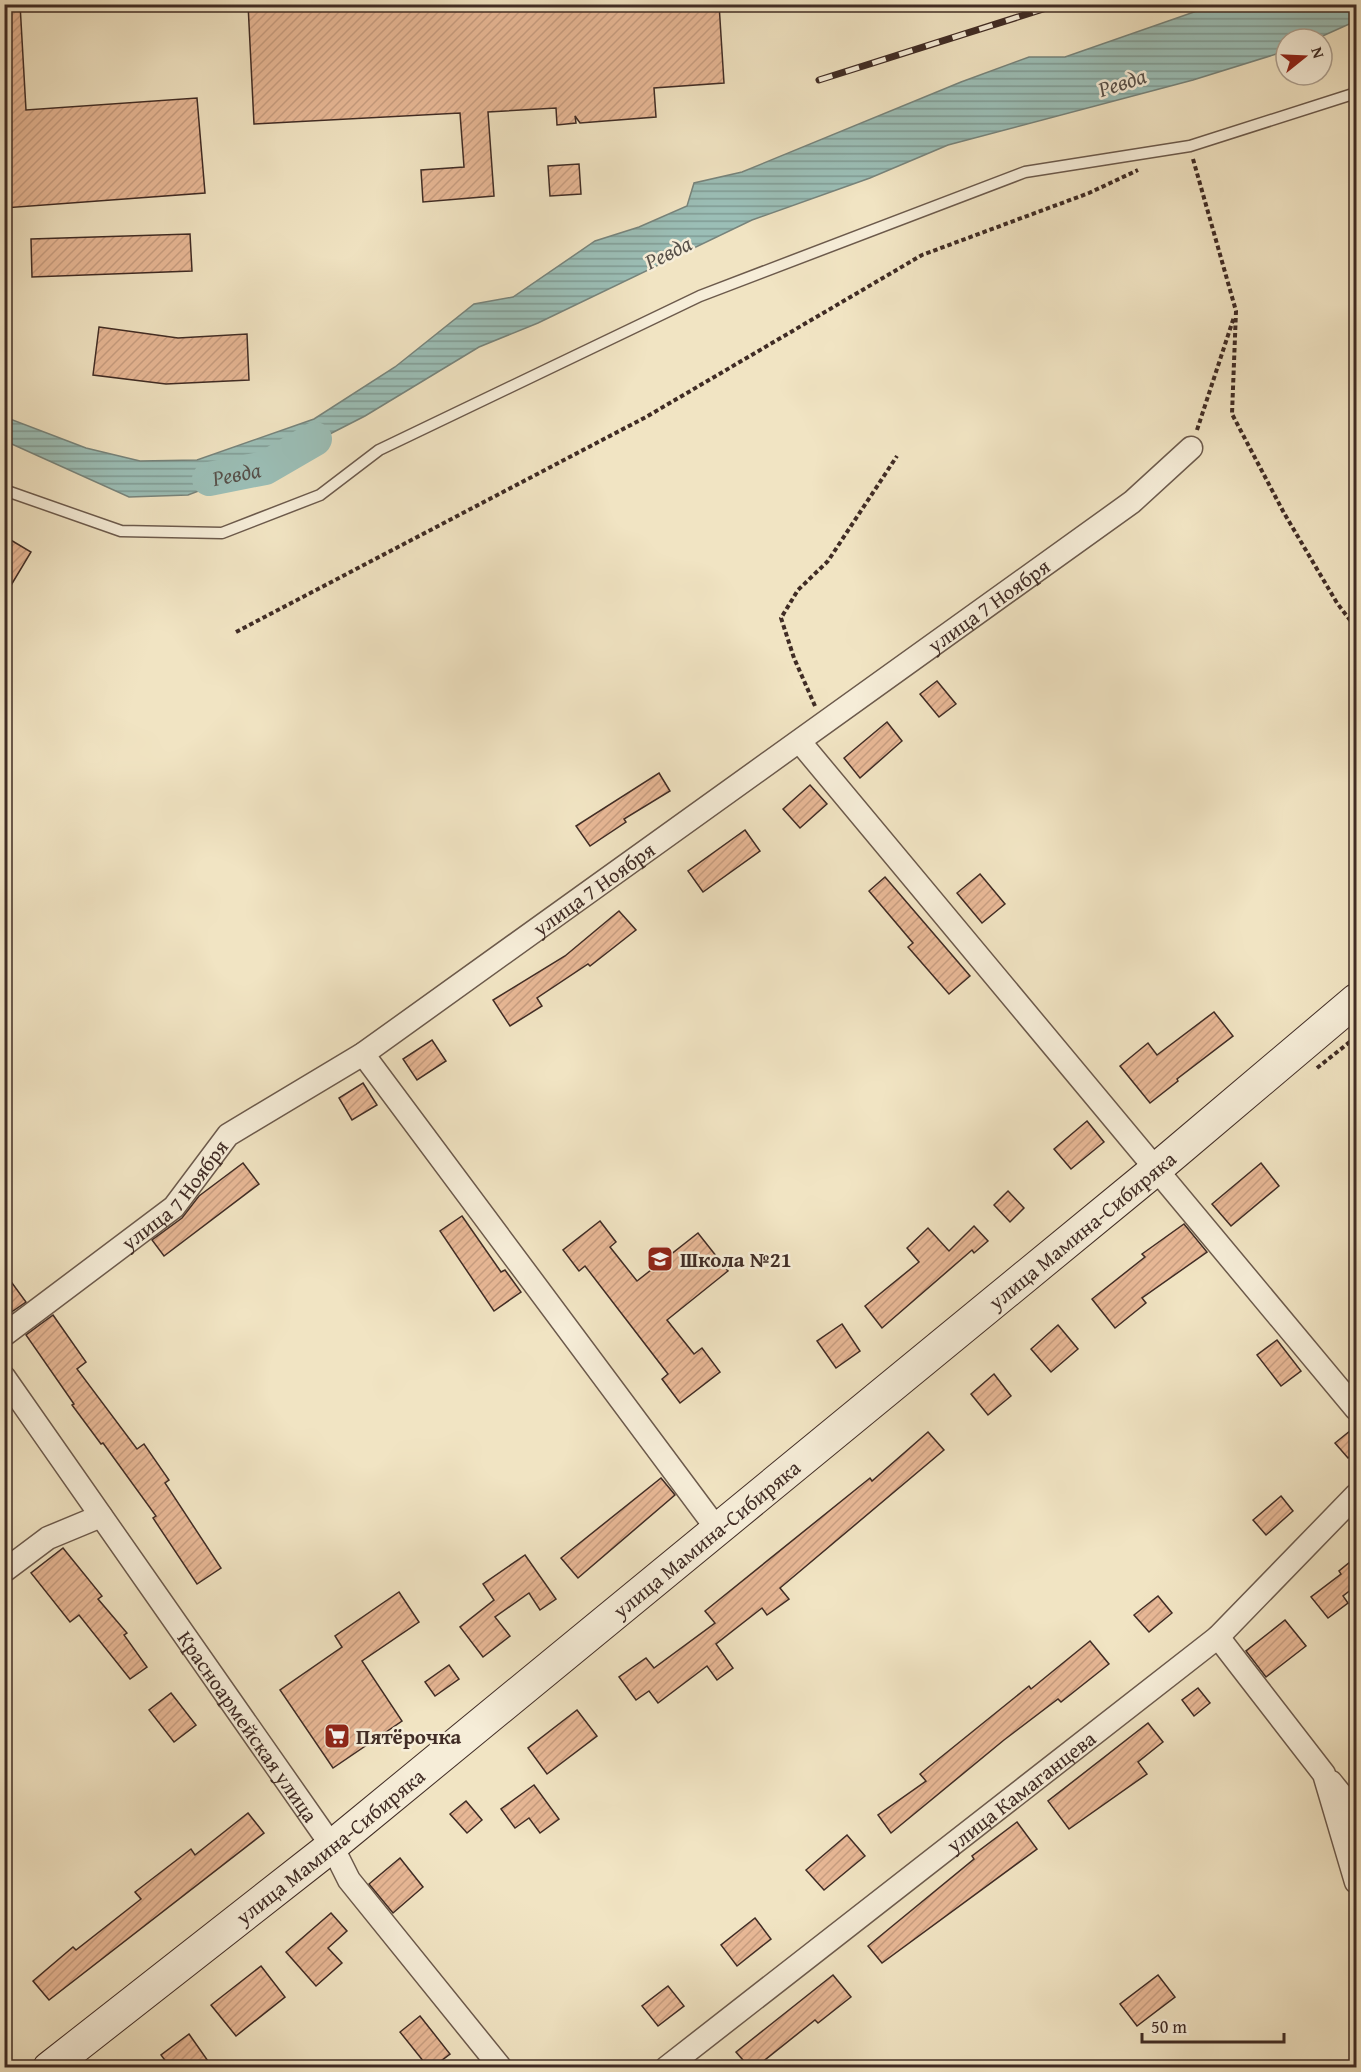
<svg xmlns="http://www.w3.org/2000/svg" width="1361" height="2072" font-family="'Gentium Book Plus',serif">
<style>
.water{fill:url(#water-rules);stroke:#77847c;stroke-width:1.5}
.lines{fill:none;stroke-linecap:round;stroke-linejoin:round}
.river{stroke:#9bbeb6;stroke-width:34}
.building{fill:url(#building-hatch);stroke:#402c25;stroke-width:1.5}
.lane-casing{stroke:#6c5a4c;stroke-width:13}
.street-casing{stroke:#6c5a4c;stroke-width:25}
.secondary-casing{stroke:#402c25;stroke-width:34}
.path{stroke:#402c25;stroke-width:4;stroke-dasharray:4.5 3;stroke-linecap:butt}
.lane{stroke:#f6edd8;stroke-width:10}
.street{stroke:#f6edd8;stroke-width:22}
.secondary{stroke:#f6edd8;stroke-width:32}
.rail-casing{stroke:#402c25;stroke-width:7}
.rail{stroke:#f6edd8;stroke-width:4.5;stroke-dasharray:14;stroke-linecap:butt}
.labels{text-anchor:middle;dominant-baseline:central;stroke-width:5;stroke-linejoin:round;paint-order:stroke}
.street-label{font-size:21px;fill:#402c25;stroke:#f6edd8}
.poi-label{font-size:21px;font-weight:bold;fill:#402c25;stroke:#f6edd8;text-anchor:start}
.water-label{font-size:22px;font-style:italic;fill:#575049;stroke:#f6edd8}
</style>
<defs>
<pattern id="water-rules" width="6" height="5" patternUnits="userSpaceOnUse" patternTransform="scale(1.5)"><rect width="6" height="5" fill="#9bbeb6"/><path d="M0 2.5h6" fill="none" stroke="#809b94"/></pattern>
<pattern id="building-hatch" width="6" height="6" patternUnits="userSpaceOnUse" patternTransform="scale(1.5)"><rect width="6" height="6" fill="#e8b896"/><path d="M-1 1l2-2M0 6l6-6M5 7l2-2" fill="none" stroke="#c89e81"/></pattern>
</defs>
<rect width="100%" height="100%" fill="#f1e4c3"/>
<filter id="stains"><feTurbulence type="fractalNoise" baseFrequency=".00333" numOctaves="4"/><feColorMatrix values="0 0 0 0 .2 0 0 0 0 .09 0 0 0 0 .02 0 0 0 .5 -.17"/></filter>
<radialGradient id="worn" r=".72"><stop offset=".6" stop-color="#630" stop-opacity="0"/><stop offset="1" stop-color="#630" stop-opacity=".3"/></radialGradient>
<!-- water -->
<polygon class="water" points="1214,5 1356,5 1356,21 1316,39 1286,39 1286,51 1193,80 948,145 870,178 752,220 538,323 479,347 365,416 275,462 188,495 129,497 5,441 5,417 86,448 140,461 197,460 314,419 395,367 474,304 513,297 595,241 639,227 687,206 694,183 742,172 961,82 1029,57 1065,57"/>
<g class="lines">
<!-- river -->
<path class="river" id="s1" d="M209,479L265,468L315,439"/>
</g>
<!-- building -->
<g class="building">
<polygon points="4,4 20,4 26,110 197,98 205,193 4,208"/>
<polygon points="248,4 719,4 724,83 654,88 656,117 580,123 575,116 576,123 557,125 556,108 488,112 494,196 423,202 421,170 464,167 460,113 254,124"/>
<polygon points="579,164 581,194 550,196 548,166"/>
<polygon points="190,234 192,271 32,277 31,239"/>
<polygon points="99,327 178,338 247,334 249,380 166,384 93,375"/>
<polygon points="4,536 31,552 4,597"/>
<polygon points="937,681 956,704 939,717 920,694"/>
<polygon points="887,722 902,741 860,778 844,758"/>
<polygon points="659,773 670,791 624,819 626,822 590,846 576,826"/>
<polygon points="810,785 827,804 800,828 783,809"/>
<polygon points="745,830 760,851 703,892 688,871"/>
<polygon points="980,874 1005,904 982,923 957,893"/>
<polygon points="885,877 970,976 949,994 908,947 913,943 869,891"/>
<polygon points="619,911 636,930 590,966 588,964 537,998 542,1006 510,1026 493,1000 565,956"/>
<polygon points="1214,1012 1233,1036 1177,1079 1178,1081 1150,1103 1120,1066 1148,1043 1157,1055"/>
<polygon points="432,1040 446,1061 417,1080 403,1059"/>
<polygon points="363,1083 377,1105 352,1120 339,1098"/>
<polygon points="1087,1121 1104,1142 1071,1169 1054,1149"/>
<polygon points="243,1163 259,1184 164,1256 152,1240 182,1218 199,1196"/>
<polygon points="1261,1163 1279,1186 1231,1226 1212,1204"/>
<polygon points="1008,1191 1024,1208 1010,1222 994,1205"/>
<polygon points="462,1216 501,1272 505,1270 521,1292 494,1311 440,1231"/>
<polygon points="600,1221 616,1242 610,1247 637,1281 698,1233 728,1271 667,1320 694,1354 702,1348 720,1372 680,1403 662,1379 668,1374 585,1266 579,1271 563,1250"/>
<polygon points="1184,1224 1207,1252 1142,1298 1146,1303 1115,1328 1092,1299 1145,1257 1142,1254"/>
<polygon points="974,1226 988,1241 974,1253 972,1250 882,1328 865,1306 919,1262 907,1248 928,1228 949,1251"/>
<polygon points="4,1272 26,1302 10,1313 4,1305"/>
<polygon points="53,1315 86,1362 77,1369 137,1449 144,1444 169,1480 165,1483 221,1568 197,1584 153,1518 156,1516 103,1443 101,1444 72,1405 74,1404 26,1335"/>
<polygon points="842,1324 860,1351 836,1368 817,1341"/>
<polygon points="1058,1325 1078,1349 1051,1372 1031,1349"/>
<polygon points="1277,1340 1301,1371 1281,1386 1257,1355"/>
<polygon points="994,1374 1011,1396 988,1415 971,1394"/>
<polygon points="1356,1426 1356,1452 1348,1458 1335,1443"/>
<polygon points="928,1432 944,1450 780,1588 789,1599 767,1615 762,1608 716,1644 733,1668 717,1680 707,1666 658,1703 649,1691 636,1700 619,1677 646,1658 654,1668 715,1623 705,1611 870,1478 872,1481"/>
<polygon points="661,1478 675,1495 578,1578 561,1558"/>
<polygon points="1281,1496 1293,1511 1266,1535 1253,1520"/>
<polygon points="63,1548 102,1596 98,1599 127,1633 124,1635 147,1667 130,1679 79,1615 70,1622 31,1573"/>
<polygon points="525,1555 556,1599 540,1610 529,1593 495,1617 510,1636 483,1657 460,1627 494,1600 483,1584"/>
<polygon points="1356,1557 1356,1594 1352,1589 1343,1596 1348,1603 1328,1618 1311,1597 1341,1574 1339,1571"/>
<polygon points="399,1592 419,1622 362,1661 402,1721 333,1768 280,1690 342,1647 335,1636"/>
<polygon points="1158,1596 1172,1613 1149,1632 1134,1615"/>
<polygon points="1285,1620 1306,1646 1266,1677 1246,1651"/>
<polygon points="1090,1641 1109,1664 1061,1702 1058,1699 1004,1740 891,1833 878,1815 926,1781 920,1774 1029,1686 1031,1689"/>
<polygon points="449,1665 459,1679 435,1696 425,1682"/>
<polygon points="1198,1688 1210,1703 1194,1716 1182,1700"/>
<polygon points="171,1693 196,1725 174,1742 149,1710"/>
<polygon points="577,1710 597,1736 547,1774 528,1748"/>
<polygon points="1148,1723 1163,1742 1138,1762 1147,1774 1069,1829 1048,1801"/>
<polygon points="534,1785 559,1819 540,1833 529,1818 515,1828 501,1809"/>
<polygon points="466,1801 482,1820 467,1833 450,1814"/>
<polygon points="248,1813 264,1833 49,2000 33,1981 73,1947 76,1950 141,1899 135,1892 191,1849 195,1855"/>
<polygon points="1017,1822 1037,1849 882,1963 868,1946 974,1859 972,1856"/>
<polygon points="847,1835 865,1856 824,1890 806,1870"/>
<polygon points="400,1858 423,1887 393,1913 369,1884"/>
<polygon points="331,1913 347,1931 328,1948 342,1963 316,1986 286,1952"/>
<polygon points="755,1918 771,1939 737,1966 721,1945"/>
<polygon points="261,1966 285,1997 236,2036 211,2005"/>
<polygon points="833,1975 851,1997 818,2023 815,2020 756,2067 749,2067 736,2052"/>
<polygon points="1158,1975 1175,1997 1137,2026 1120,2004"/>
<polygon points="668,1986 684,2006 658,2026 642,2006"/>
<polygon points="420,2016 450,2054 433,2067 428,2067 400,2032"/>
<polygon points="189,2034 208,2061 199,2067 170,2067 161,2055"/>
</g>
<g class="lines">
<!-- lane casing -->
<g class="lane-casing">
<polyline id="lane" points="4,490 121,531 222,533 320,495 379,450 700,296 1025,172 1190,146 1356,93"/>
</g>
<!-- street casing -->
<g class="street-casing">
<g id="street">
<polyline points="800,742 1356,1409"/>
<polyline points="363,1054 717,1529"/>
<path id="s2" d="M4,1335L174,1207L228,1135L363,1054L1132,502L1191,448"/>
<path id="s3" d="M4,1377L332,1846L349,1880L501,2068"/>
<polyline points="4,1571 48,1538 101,1516"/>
<polyline points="1218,1637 1324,1774 1356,1882"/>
<polyline points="1331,1782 1356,1813"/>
<path id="s4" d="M666,2068L1218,1637L1356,1495"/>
</g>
</g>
<!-- secondary casing -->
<g class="secondary-casing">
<g id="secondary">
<path id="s5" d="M49,2068L332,1846L1155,1170L1356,1000"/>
</g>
</g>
<!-- path -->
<g class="path">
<polyline points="1193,159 1236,311 1232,414 1284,513 1337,603 1356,628"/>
<polyline points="1197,430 1234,317"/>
<polyline points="236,632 646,417 922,255 1089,193 1138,170"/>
<polyline points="815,706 794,658 781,618 798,590 828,561 897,456"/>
<polyline points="1317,1068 1356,1037"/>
</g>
<!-- lane -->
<use href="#lane" class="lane"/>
<!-- street -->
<use href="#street" class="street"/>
<!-- secondary -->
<use href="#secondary" class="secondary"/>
<!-- rail casing -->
<g class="rail-casing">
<polyline id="rail" points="819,80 1059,4"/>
</g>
<!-- rail -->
<use href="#rail" class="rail"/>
</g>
<!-- icons -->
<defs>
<g id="school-square" transform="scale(1.35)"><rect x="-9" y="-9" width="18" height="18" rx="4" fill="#8f2418" stroke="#f6edd8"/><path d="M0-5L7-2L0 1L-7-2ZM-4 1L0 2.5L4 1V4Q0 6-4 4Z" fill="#fff"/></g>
<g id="supermarket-square" transform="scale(1.35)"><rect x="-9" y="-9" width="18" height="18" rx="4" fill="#8f2418" stroke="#f6edd8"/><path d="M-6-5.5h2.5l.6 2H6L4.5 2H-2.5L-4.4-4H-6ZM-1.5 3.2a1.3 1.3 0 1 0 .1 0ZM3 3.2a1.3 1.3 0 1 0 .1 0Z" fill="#fff"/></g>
</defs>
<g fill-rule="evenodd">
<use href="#school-square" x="660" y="1259"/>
<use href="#supermarket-square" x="337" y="1736"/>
</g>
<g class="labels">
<!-- street labels -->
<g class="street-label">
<text stroke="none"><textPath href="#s2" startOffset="1230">улица 7 Ноября</textPath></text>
<text stroke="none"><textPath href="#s2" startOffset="744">улица 7 Ноября</textPath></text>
<text stroke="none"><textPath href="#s2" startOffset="222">улица 7 Ноября</textPath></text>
<text stroke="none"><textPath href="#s5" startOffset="1330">улица Мамина-Сибиряка</textPath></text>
<text stroke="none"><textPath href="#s5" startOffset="844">улица Мамина-Сибиряка</textPath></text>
<text stroke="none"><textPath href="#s3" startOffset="426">Красноармейская улица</textPath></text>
<text stroke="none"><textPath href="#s4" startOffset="450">улица Камаганцева</textPath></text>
<text stroke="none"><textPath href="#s5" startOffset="358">улица Мамина-Сибиряка</textPath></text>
</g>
<!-- poi labels -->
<g class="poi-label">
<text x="680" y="1259">Школа №21</text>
<text x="356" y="1736">Пятёрочка</text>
</g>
<!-- water labels -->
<g class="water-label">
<text transform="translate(1122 82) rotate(-18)">Ревда</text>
<text transform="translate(668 252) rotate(-26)">Ревда</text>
<text stroke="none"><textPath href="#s1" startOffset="28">Ревда</textPath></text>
</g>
</g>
<!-- margin -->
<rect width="1361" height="2072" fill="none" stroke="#f1e4c3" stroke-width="24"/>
<rect x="6" y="6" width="1349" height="2060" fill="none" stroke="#402c25" stroke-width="3"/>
<rect x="12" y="12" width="1337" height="2048" fill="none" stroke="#402c25" stroke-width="1.5"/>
<!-- north arrow -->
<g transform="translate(1304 57) rotate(72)"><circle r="28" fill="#f6edd8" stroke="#ada090" stroke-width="1.5"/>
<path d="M0-4.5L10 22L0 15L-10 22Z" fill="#8f2418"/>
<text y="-9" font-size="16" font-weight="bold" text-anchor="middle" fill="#402c25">N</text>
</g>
<!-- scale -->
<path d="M1142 2033v9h142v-9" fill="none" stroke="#402c25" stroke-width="3"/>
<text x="1151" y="2033" font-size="18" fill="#402c25" stroke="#f6edd8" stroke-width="4.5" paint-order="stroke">50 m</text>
<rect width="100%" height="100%" filter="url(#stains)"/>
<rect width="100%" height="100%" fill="url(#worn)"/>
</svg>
